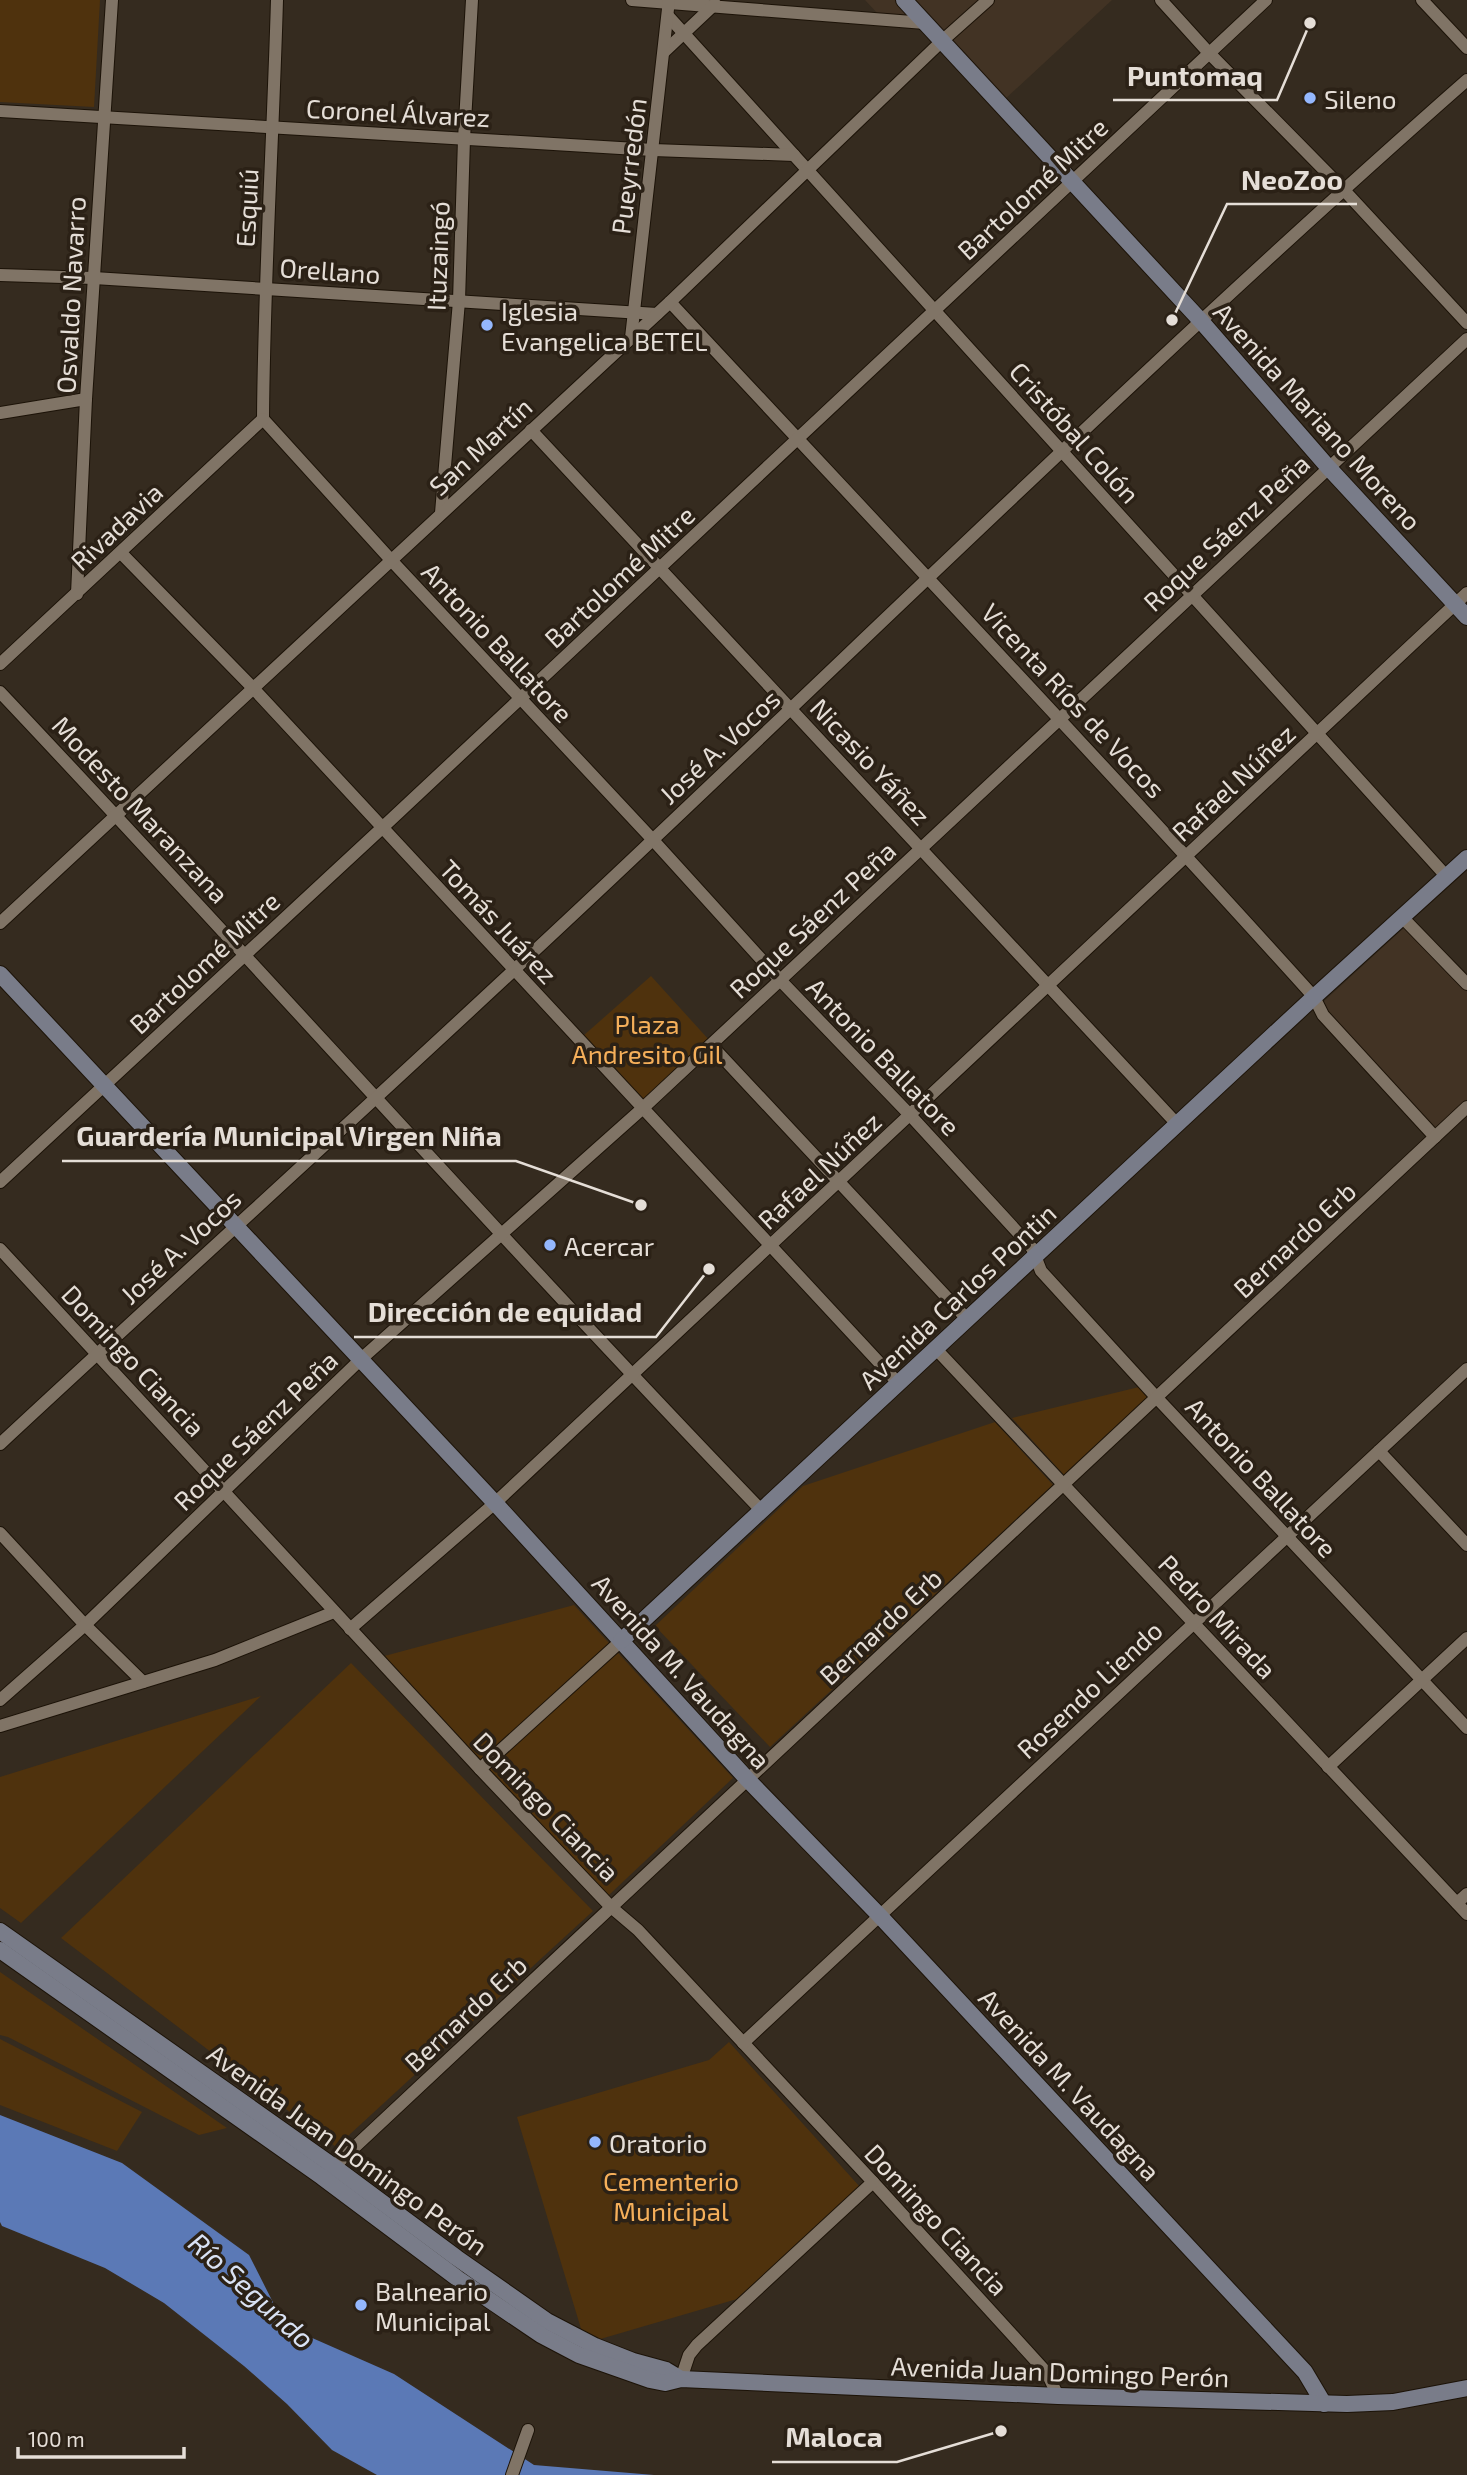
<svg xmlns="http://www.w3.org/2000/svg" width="1467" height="2475" font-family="'Exo 2',sans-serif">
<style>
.built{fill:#423324}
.green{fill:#4f320d}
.water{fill:#5b79b6}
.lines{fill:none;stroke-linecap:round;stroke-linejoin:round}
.street-casing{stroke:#1c1308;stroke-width:14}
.secondary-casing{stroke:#1c1308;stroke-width:18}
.street{stroke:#807466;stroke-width:12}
.secondary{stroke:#797c89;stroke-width:16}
.poi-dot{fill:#94b7fd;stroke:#2b2116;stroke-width:2.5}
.labels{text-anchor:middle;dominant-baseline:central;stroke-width:7;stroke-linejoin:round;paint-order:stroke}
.poi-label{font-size:26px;fill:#e5ded7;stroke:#2b2116;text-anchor:start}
.street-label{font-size:26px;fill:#e5ded7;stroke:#2b2116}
.park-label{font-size:26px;fill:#f5af5a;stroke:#2b2116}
.water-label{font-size:28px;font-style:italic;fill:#d9e2f4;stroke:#2b2116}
.leader{fill:none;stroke:#e5ded7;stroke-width:2.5}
.callout-dot{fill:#e5ded7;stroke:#2b2116;stroke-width:2.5}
.callout-label{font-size:28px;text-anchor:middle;font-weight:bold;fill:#e5ded7;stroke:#2b2116;stroke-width:7;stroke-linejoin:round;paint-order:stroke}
</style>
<rect width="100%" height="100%" fill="#352b1f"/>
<!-- built -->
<g class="built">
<polygon points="865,0 1112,0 1004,100 931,18 878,14"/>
<polygon points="1406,926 1467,991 1467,1100 1435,1129 1325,1012 1321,1004"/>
</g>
<!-- green -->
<g class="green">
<polygon points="0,0 100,0 94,107 0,102"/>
<polygon points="651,976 710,1041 645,1101 583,1036"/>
<polygon points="1139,1387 1149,1397 1065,1476 1012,1418"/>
<polygon points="995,1422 1053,1485 770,1747 655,1626 803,1486"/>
<polygon points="574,1605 733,1778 609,1895 377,1658"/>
<polygon points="351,1663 593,1911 336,2147 61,1938"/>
<polygon points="261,1696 21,1923 0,1908 0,1777"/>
<polygon points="0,1972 227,2128 199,2135 8,2037 0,2035"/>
<polygon points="0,2039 142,2112 117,2151 0,2105"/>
<polygon points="729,2042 860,2187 737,2299 597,2340 582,2332 517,2117 709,2060"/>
</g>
<!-- water -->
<polygon class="water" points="0,2115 122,2163 249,2255 285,2326 394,2374 534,2465 654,2475 377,2475 332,2450 287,2404 244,2366 164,2303 105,2268 2,2226 0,2222"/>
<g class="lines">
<!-- street casing -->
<g class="street-casing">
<g id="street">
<polyline points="632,0 925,23"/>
<polyline points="1161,0 1209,53 1343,189 1467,323"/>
<polyline points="1422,0 1467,48"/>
<polyline points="669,17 1447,877"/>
<polyline points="664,52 715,4"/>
<polyline points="0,111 653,150 794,155"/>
<polyline points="0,275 94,278 657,314"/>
<path d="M670,302C885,533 1102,762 1314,997L1323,1015L1435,1137"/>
<polyline points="631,338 669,0"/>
<polyline points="0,413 86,399"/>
<polyline points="263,419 391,560 653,840 780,980 910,1115 1032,1248 1041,1271 1157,1398 1467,1728"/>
<path d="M263,419C264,279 273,140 277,0"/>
<polyline points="531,430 1177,1124"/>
<polyline points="441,513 459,301 464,139 472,0"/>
<polyline points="121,553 253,688 899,1384"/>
<polyline points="77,594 86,399 112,0"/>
<polyline points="0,664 263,419"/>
<path d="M0,692C256,963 503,1242 762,1511"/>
<polyline points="1402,917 1467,984"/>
<polyline points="0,923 670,302 942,41 988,0"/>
<polyline points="711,1045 967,1319"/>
<polyline points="0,1182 382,828 1266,0"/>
<polyline points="0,1249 480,1769 611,1907 638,1930 873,2182 1047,2373 1058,2396"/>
<polyline points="936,1349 1467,1914"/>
<path d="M0,1444C214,1245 431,1050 643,849C916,591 1185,328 1467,80"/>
<polyline points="1379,1451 1467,1545"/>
<polyline points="0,1533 85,1625 143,1682"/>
<polyline points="350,1629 495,1503 1467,593"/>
<polyline points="0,1700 85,1625 360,1360 643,1108 1467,339"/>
<polyline points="0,1726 215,1660 334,1612"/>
<polyline points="1328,1767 1467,1638"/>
<polyline points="480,1769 621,1641"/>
<polyline points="1457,1903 1467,1894"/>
<polyline points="743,2043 1467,1369"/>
<polyline points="328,2172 1467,1107"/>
<polyline points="681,2379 689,2355 697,2345 873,2182"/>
<polyline points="512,2475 528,2430"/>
</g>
</g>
<!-- secondary casing -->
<g class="secondary-casing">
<g id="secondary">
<polyline points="904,0 1201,321 1328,467 1467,617"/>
<polyline points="0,974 495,1503 748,1780 879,1915 1305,2372 1324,2404"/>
<polyline points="621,1641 1314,997 1467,858"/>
<polyline points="0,1931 333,2166 457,2258 547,2321 595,2346 633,2361 666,2370 681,2379"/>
<polyline points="0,1950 322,2177 457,2278 541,2335 579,2355 650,2380 665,2383 681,2379 1058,2396 1347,2404 1393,2402 1467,2388"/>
</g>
</g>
<!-- street -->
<use href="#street" class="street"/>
<!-- secondary -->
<use href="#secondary" class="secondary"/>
</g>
<!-- markers -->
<g class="poi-dot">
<circle cx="1310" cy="98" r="7"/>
<circle cx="487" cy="325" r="7"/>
<circle cx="550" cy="1245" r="7"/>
<circle cx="595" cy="2142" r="7"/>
<circle cx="361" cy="2305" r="7"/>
</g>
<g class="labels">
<!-- poi labels -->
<g class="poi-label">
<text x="1324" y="98">Sileno</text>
<text x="501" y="310">Iglesia<tspan x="501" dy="30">Evangelica BETEL</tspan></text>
<text x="564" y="1245">Acercar</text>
<text x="609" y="2142">Oratorio</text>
<text x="375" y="2290">Balneario<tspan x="375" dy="30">Municipal</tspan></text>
</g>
<!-- street labels -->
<g class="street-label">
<text transform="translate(398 112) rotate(3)">Coronel Álvarez</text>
<text transform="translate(628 166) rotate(-83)">Pueyrredón</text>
<text transform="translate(1032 188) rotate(-43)">Bartolomé Mitre</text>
<text transform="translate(246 208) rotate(-87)">Esquiú</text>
<text transform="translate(437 256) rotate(-88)">Ituzaingó</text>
<text transform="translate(330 270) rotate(4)">Orellano</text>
<text transform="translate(70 295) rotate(-87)">Osvaldo Navarro</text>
<text transform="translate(1318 416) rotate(48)">Avenida Mariano Moreno</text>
<text transform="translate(1075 432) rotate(48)">Cristóbal Colón</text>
<text transform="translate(480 446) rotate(-43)">San Martín</text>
<text transform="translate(116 526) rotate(-43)">Rivadavia</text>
<text transform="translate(1226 532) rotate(-43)">Roque Sáenz Peña</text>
<text transform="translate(619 576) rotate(-43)">Bartolomé Mitre</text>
<text transform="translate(498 642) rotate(47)">Antonio Ballatore</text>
<text transform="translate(1074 700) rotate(47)">Vicenta Ríos de Vocos</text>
<text transform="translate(719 746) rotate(-43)">José A. Vocos</text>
<text transform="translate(871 761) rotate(47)">Nicasio Yáñez</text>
<text transform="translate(1233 782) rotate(-43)">Rafael Núñez</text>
<text transform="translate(141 809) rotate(47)">Modesto Maranzana</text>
<text transform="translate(812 919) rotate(-43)">Roque Sáenz Peña</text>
<text transform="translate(499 921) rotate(47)">Tomás Juárez</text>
<text transform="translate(204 962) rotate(-43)">Bartolomé Mitre</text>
<text transform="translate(884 1056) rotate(46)">Antonio Ballatore</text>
<text transform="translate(819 1170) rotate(-43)">Rafael Núñez</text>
<text transform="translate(1294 1239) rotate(-43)">Bernardo Erb</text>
<text transform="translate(180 1246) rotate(-43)">José A. Vocos</text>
<text transform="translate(957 1296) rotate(-43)">Avenida Carlos Pontin</text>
<text transform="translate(134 1360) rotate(47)">Domingo Ciancia</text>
<text transform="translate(255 1430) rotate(-44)">Roque Sáenz Peña</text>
<text transform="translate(1262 1477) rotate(47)">Antonio Ballatore</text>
<text transform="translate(1218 1616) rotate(47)">Pedro Mirada</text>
<text transform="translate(880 1626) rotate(-43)">Bernardo Erb</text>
<text transform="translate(682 1671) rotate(48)">Avenida M. Vaudagna</text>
<text transform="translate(1089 1689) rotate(-43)">Rosendo Liendo</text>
<text transform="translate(547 1806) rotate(46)">Domingo Ciancia</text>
<text transform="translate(465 2013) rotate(-43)">Bernardo Erb</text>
<text transform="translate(1070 2084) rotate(47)">Avenida M. Vaudagna</text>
<text transform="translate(348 2149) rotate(36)">Avenida Juan Domingo Perón</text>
<text transform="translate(937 2219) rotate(47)">Domingo Ciancia</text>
<text transform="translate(1060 2371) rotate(2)">Avenida Juan Domingo Perón</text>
</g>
<!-- park labels -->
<g class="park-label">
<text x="647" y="1023">Plaza<tspan x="647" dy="30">Andresito Gil</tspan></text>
<text x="671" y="2180">Cementerio<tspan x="671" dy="30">Municipal</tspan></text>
</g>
<!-- water labels -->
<g class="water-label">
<text transform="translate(252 2290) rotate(42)">Río Segundo</text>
</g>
</g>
<!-- callouts -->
<path class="leader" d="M1310 23L1277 100H1113M1172 320L1227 204H1357M641 1205L516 1161H62M709 1269L656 1337H354M1001 2431L897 2462H772"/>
<g class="callout-dot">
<circle cx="1310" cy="23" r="7"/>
<circle cx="1172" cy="320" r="7"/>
<circle cx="641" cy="1205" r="7"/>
<circle cx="709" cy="1269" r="7"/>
<circle cx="1001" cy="2431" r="7"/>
</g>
<g class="callout-label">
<text x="1195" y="86">Puntomaq</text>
<text x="1292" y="190">NeoZoo</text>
<text x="289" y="1146">Guardería Municipal Virgen Niña</text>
<text x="505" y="1322">Dirección de equidad</text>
<text x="834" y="2447">Maloca</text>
</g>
<!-- scale -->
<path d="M18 2447v10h166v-10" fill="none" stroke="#e5ded7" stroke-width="3.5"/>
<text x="28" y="2447" font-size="21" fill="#e5ded7" stroke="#2b2116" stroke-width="5" paint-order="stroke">100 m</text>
</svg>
